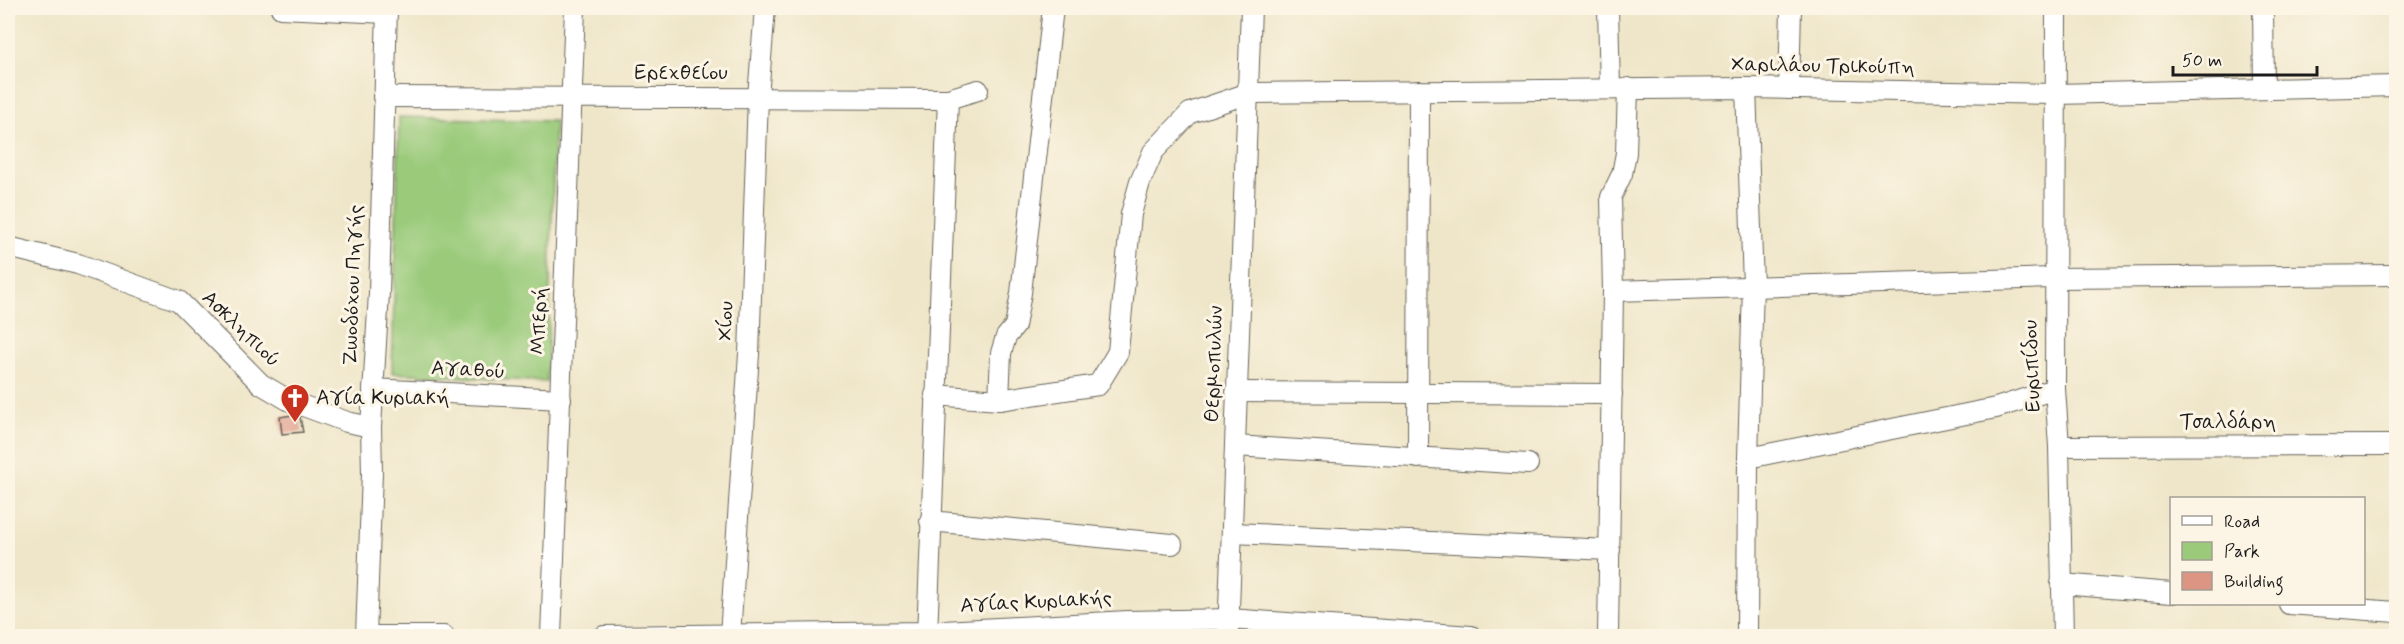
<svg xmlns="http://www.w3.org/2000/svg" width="2404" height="644" font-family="Mynerve,sans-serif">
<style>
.green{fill:#9aca7a;stroke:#5b734b;stroke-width:1.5}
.building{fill:#dd9583}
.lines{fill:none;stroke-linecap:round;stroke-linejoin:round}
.minor-casing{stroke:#666359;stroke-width:22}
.minor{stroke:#fff;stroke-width:20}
.labels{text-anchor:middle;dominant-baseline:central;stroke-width:6;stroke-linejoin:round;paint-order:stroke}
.street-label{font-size:21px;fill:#1c1c1c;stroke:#fcf5e5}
.poi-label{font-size:21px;fill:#1c1c1c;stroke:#fcf5e5;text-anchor:start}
</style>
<rect width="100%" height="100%" fill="#fcf5e5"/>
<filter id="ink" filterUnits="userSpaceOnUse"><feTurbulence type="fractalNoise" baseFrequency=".0167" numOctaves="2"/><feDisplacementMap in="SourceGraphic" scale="12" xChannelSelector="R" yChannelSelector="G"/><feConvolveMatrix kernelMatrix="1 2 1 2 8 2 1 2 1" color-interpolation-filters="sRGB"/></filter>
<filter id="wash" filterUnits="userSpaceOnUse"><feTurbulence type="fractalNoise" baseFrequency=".008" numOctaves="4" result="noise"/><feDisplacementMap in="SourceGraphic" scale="24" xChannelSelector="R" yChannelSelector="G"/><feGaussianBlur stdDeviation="1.35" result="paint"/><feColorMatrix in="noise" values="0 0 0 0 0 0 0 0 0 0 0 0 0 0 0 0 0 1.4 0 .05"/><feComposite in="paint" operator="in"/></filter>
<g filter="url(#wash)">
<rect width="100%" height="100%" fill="#efe6c9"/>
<!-- green -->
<polygon class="green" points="399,117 555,121 547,382 392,373"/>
<g id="blocks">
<!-- building -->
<polygon class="building" points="292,415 300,417 303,432 282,434 280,417"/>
</g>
</g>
<g filter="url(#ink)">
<use href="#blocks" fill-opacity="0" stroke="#666359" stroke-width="1.5"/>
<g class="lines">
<!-- minor casing -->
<g class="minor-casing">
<g id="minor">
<polyline points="281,8 387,13"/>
<polyline points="1608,8 1610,89"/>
<polyline points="2056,8 2055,389 2059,446 2063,636"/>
<polyline points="2263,8 2264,89"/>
<polyline points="1746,88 1753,285 1748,458 1747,636"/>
<polyline points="1789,89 1791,8"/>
<polyline points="383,97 948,99 978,90"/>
<polyline points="8,247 78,264 179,301 261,384 290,401 347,422 371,427"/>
<polyline points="1613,291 2054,278 2396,275"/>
<polyline points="373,389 561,399"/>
<polyline points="1236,392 1612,394"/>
<polyline points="935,395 999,400 1098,385 1118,352 1131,214 1140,182 1153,152 1190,113 1249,93 1746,88 2056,94 2396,86"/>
<polyline points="999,400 1001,353 1006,337 1015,326 1021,293 1053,8"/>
<polyline points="1235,446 1528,464"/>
<polyline points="2059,446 2396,445"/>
<polyline points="1418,458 1419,91"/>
<polyline points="1748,458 1996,408 2055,389"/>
<polyline points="930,521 1172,544"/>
<polyline points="1232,533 1610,550"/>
<polyline points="2061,584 2172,593"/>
<polyline points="2289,604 2396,612"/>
<polyline points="366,636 372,473 371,427 379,293 387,8"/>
<polyline points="366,636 444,636"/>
<polyline points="551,636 575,8"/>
<polyline points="604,636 925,632 1128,621 1229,619 1471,636"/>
<polyline points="730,636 749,354 758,97 765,8"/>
<polyline points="927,636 948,99"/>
<polyline points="1228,636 1251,8"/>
<polyline points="1608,636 1613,291 1611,197 1622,174 1626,153 1628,88"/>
</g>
</g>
<!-- minor -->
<use href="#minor" class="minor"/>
</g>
</g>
<!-- icons -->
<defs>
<g id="church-pin" transform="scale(1.5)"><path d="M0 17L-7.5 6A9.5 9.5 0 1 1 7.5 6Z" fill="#c8321e" stroke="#fcf5e5"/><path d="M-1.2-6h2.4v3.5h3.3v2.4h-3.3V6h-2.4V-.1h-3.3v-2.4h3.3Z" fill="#fff"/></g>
</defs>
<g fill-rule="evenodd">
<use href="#church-pin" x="295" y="398"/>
</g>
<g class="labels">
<!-- street labels -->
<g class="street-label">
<text transform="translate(1823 66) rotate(1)">Χαριλάου Τρικούπη</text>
<text x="681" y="73">Ερεχθείου</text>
<text transform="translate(353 285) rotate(-88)">Ζωοδόχου Πηγής</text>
<text transform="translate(539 321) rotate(-88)">Μπερή</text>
<text transform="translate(726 321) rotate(-88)">Χίου</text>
<text transform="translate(241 329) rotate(44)">Ασκληπιού</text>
<text transform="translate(1214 364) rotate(-88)">Θερμοπυλών</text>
<text transform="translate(2032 366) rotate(-92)">Ευριπίδου</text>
<text transform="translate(468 370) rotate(3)">Αγαθού</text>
<text x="2228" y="422">Τσαλδάρη</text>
<text transform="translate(1036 602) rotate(-3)">Αγίας Κυριακής</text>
</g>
<!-- poi labels -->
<g class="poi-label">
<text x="316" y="398">Αγία Κυριακή</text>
</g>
</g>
<!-- margin -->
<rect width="2404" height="644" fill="none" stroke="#fcf5e5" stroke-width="30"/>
<!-- legend -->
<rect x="2170" y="497" width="195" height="108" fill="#fcf5e5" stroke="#a29e95" stroke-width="1.5"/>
<rect x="2182" y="516" width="30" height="9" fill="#ffffff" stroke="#a29e95" stroke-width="1.5"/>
<text x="2224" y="527" font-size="18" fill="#1c1c1c">Road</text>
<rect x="2182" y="542" width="30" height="18" fill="#9aca7a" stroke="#a29e95" stroke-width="1.5"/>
<text x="2224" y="557" font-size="18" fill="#1c1c1c">Park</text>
<rect x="2182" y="572" width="30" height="18" fill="#dd9583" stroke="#a29e95" stroke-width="1.5"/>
<text x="2224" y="587" font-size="18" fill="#1c1c1c">Building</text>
<!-- scale -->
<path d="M2173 66v9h144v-9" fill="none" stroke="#1c1c1c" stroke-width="3"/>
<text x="2182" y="66" font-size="18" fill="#1c1c1c" stroke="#fcf5e5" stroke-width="4.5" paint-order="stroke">50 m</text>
</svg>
